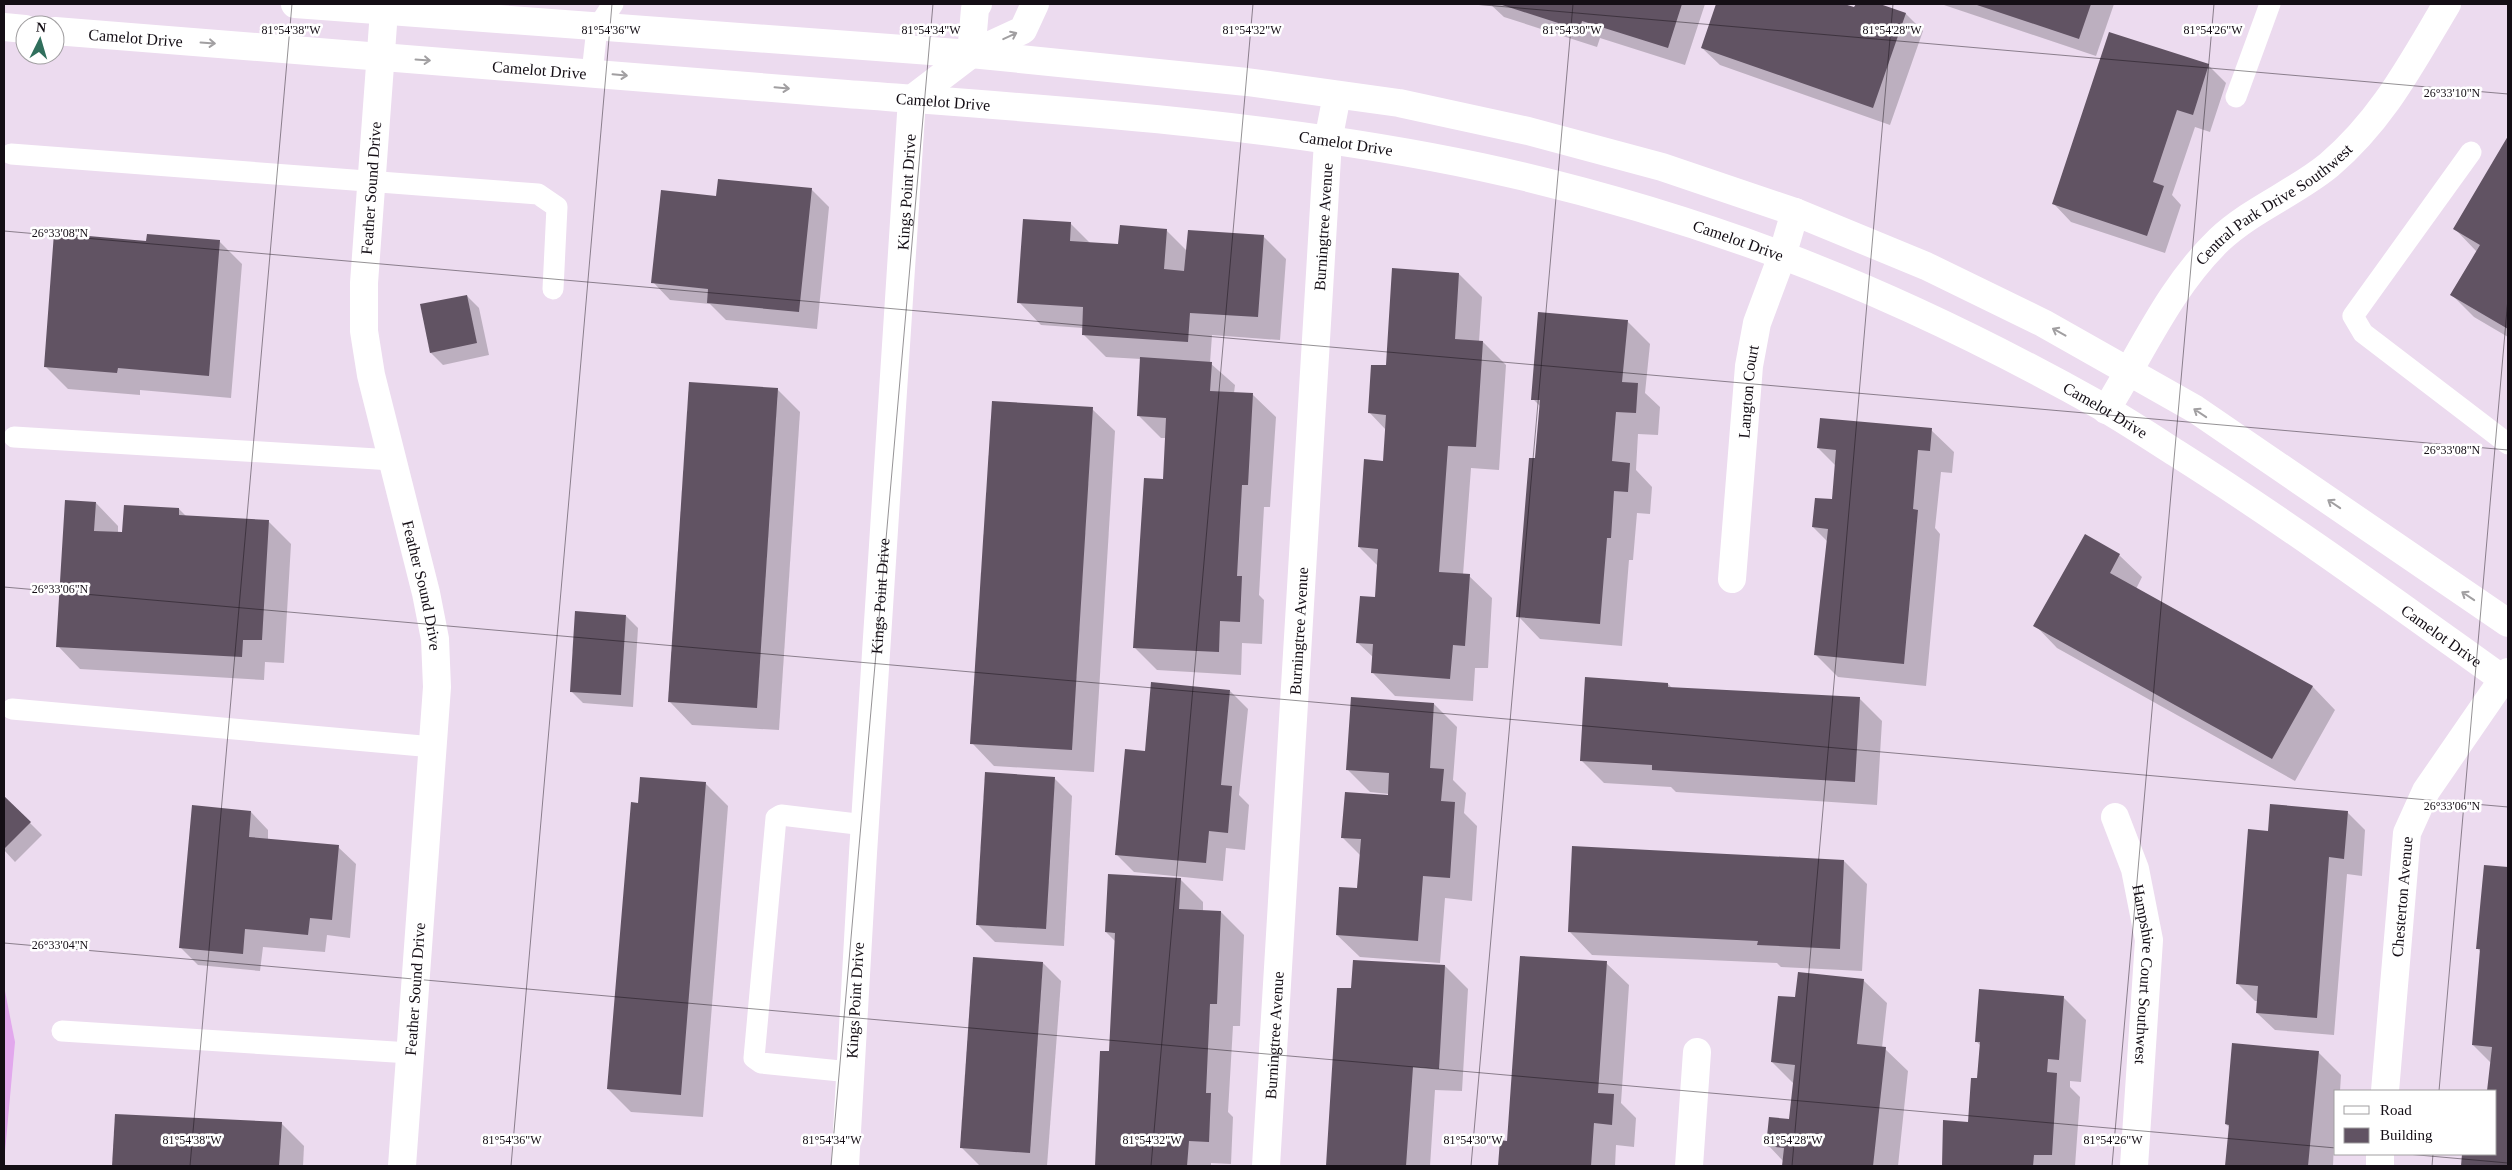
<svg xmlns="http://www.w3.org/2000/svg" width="2512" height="1170" font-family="Georgia,serif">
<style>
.water{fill:#e2a8ed}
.shadow{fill:#0003}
.building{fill:#615363}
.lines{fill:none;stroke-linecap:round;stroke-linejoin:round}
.lane{stroke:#fff;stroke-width:21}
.street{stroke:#fff;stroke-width:28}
.oneway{stroke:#a19fa1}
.ticks{fill:none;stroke:#140e15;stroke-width:1;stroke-opacity:0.45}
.labels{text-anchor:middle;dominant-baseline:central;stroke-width:5;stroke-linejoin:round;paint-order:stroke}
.street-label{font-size:16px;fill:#140e15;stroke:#fff}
.ticks-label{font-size:12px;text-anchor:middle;fill:#140e15;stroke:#fff;stroke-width:5;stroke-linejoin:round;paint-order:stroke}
</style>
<rect width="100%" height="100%" fill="#ecdbef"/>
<!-- water -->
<polygon class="water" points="4,986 15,1042 4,1163"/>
<!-- shadow -->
<g class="shadow">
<polygon points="1490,4 1705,4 1685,65 1600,38 1597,47 1504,17"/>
<polygon points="1718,4 1840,4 1855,9 1857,4 1876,4 1906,14 1923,31 1890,125 1720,65 1702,48"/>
<polygon points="1941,4 2114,4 2096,56"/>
<polygon points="2208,65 2226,83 2210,132 2195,127 2172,195 2181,205 2165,253 2071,222 2054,204"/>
<polygon points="2508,138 2508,337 2474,317 2452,295 2477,252 2455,229"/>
<polygon points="811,189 829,207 817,329 726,320 710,304 670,300 653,282 717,197"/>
<polygon points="1070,223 1091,244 1119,246 1166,230 1187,251 1263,236 1286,259 1280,340 1212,335 1210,363 1235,385 1234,393 1253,395 1276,417 1270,507 1264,507 1259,595 1264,600 1262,644 1242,643 1241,675 1157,670 1134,647 1164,480 1167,438 1161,438 1138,415 1141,359 1106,357 1083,334 1083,328 1041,325 1019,302"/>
<polygon points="219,241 242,264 231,398 140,390 140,395 68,389 45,366 147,242"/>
<polygon points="1459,274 1482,297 1479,342 1483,342 1506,365 1499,470 1471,468 1463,575 1469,576 1492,598 1488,668 1475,668 1473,701 1395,696 1373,673 1374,658 1357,642 1376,598 1378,566 1359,547 1384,462 1386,430 1369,412 1387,366"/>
<polygon points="467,296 479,308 489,355 443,365 431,353 422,305"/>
<polygon points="1627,321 1650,344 1645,393 1660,407 1658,435 1638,434 1636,470 1652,487 1650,514 1637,513 1633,560 1629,560 1622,646 1540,639 1518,616 1541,407 1533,399"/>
<polygon points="777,389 800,412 779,730 692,725 670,702"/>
<polygon points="1092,409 1115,431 1094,772 994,766 972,743"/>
<polygon points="1931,430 1954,452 1952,473 1941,472 1935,528 1940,534 1926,686 1838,677 1816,655 1828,542 1813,527 1833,500 1836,466 1818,448"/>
<polygon points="96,503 118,526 118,533 123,533 179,509 186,516 268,521 291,544 284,663 265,662 264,680 80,669 58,646"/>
<polygon points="2119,555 2142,577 2136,589 2313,687 2335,710 2295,781 2057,648 2035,625"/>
<polygon points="626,616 638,628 633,707 583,703 571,691"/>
<polygon points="1668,684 1672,688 1859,698 1882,721 1877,805 1676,792 1671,787 1604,783 1582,761"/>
<polygon points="1230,691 1248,709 1239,795 1249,805 1245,850 1226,848 1223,881 1134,872 1116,854"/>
<polygon points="1434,704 1457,727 1453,780 1466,793 1464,813 1477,826 1472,901 1445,898 1440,963 1360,957 1337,935 1358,890 1361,856 1343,838 1389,797 1389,794 1370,792 1347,769"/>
<polygon points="1054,778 1072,796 1064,946 995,942 977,924"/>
<polygon points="705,783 728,806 703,1117 631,1112 608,1089 639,804"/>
<polygon points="4,797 42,835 15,862 4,850"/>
<polygon points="251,812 268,830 268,840 338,847 356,864 350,938 327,935 325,952 263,947 260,971 198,965 181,948"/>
<polygon points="2347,812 2365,830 2362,876 2347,874 2334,1035 2275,1030 2257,1013 2258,1001 2255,1001 2237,983 2269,832"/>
<polygon points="1844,861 1867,884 1862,971 1781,967 1777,963 1592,955 1570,932"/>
<polygon points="2485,866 2508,868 2508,1166 2462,1166 2464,1154 2496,1154 2496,1091 2488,1091 2491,1063 2473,1045 2481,952 2478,949"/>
<polygon points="1180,879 1203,902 1203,911 1221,912 1244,935 1240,1026 1233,1026 1228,1112 1233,1117 1231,1164 1211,1163 1211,1166 1096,1166 1101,1052 1111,1052 1116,942 1106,932"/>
<polygon points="1043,963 1061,981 1047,1166 979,1165 961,1147"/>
<polygon points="1606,963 1629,985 1621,1103 1636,1118 1634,1147 1616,1145 1615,1166 1499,1166 1501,1142 1509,1142"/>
<polygon points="1445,966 1468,989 1462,1091 1435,1090 1430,1166 1327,1166 1339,989 1352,990"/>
<polygon points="1799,974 1864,981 1887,1003 1882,1048 1885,1049 1908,1071 1898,1166 1784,1166 1784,1162 1768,1145 1790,1120 1794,1084 1772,1062 1797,998"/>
<polygon points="2063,997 2086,1020 2081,1082 2070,1081 2070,1087 2080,1097 2075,1166 1943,1166 1944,1121 1969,1124 1979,1080 1981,1046 1976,1041"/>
<polygon points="2318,1052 2341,1075 2340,1091 2336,1091 2333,1166 2226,1166 2230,1128 2226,1124"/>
<polygon points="116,1116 281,1123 304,1146 303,1166 113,1166"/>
</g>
<!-- building -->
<g class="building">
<polygon points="1499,4 1682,4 1668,48 1582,21 1580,30"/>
<polygon points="1716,4 1844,4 1854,7 1856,4 1880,4 1906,13 1873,108 1701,48"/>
<polygon points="1974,4 2091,4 2079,39"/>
<polygon points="2109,32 2209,64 2193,115 2177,110 2153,182 2164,186 2147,236 2052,204"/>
<polygon points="2508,136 2508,329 2450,295 2480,245 2453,229"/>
<polygon points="718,179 812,188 799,312 707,303 708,289 651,283 661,190 716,196"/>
<polygon points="1023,219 1071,222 1070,241 1118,244 1120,225 1167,229 1164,269 1184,271 1188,230 1264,235 1258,317 1190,313 1188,342 1082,335 1083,307 1017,303"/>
<polygon points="54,233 146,241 147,234 220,240 209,376 118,368 117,373 44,367"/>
<polygon points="1392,268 1459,273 1455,339 1483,341 1476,447 1448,446 1439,572 1470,574 1465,646 1453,645 1450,679 1371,673 1373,644 1356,643 1360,596 1375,597 1378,549 1358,547 1364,459 1383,461 1386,415 1368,413 1371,365 1386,365"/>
<polygon points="467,295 477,343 430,353 420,304"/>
<polygon points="1538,312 1628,320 1622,382 1638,383 1636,413 1616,412 1612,461 1630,463 1628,492 1614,491 1611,538 1607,538 1600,624 1516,617 1529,458 1535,458 1540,400 1531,400"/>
<polygon points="1140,357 1212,362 1210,391 1253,393 1248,485 1242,485 1237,576 1242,576 1240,622 1220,621 1219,652 1133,648 1144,478 1163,479 1166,418 1137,416"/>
<polygon points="689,382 778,388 757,708 668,702"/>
<polygon points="992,401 1093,407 1072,750 970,744"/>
<polygon points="1820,418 1932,428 1930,451 1918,450 1913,509 1918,510 1904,664 1814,655 1828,529 1812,527 1815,498 1832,499 1836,450 1817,448"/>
<polygon points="65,500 96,502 94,531 122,532 124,505 179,508 179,515 269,520 262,640 243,640 242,657 56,647"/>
<polygon points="2085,534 2120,554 2110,573 2313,686 2272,759 2033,626"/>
<polygon points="575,611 626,615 621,695 570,692"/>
<polygon points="1585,677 1668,683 1668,687 1860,697 1855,782 1652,770 1652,765 1580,761"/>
<polygon points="1151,682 1230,690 1221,785 1232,786 1228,833 1209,831 1206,863 1115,855 1125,749 1145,751"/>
<polygon points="1351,697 1434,703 1430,768 1444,769 1441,801 1455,802 1450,878 1423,876 1418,941 1336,935 1339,887 1357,888 1361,839 1341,838 1345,792 1388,795 1389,773 1346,770"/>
<polygon points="985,772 1055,777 1046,929 976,925"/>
<polygon points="640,777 706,782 681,1095 607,1089 631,802 638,803"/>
<polygon points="4,796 31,822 4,849"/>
<polygon points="2270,804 2348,811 2344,859 2329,857 2317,1018 2256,1013 2258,986 2236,984 2248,829 2268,831"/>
<polygon points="192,805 251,811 249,837 339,845 332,920 310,918 308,935 245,929 243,954 179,948"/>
<polygon points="1572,846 1844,860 1840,949 1757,945 1758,941 1568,932"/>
<polygon points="2484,865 2508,867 2508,1166 2461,1166 2462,1154 2496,1154 2496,1091 2487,1091 2492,1047 2472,1045 2480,949 2476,949"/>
<polygon points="1108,874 1181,878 1179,909 1221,911 1217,1004 1210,1004 1206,1093 1211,1093 1209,1142 1189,1141 1187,1166 1095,1166 1100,1051 1109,1051 1115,933 1105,932"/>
<polygon points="1520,956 1607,961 1598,1093 1614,1094 1612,1125 1594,1123 1591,1166 1498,1166 1500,1140 1507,1141"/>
<polygon points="973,957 1043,962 1030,1153 960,1148"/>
<polygon points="1353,960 1445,965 1439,1069 1413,1067 1406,1166 1326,1166 1337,988 1351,988"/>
<polygon points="1798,972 1864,979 1857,1044 1886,1047 1873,1166 1782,1166 1784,1148 1766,1146 1769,1117 1789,1119 1795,1065 1771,1062 1778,996 1795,997"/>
<polygon points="1979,989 2064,996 2059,1060 2048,1059 2047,1072 2057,1073 2052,1155 2034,1155 2033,1166 1942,1166 1943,1120 1968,1122 1971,1078 1977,1078 1980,1042 1975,1042"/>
<polygon points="2232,1043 2319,1051 2308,1166 2225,1166 2229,1125 2225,1124"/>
<polygon points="115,1114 282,1122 279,1166 112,1166"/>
</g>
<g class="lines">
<!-- lane -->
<g class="lane">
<polyline points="592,73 597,28 613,4"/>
<polyline points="2236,97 2270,4"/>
<polyline points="2471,152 2353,316 2363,333 2508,444"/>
<polyline points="11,154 538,194 557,207 553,289"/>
<polyline points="14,437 393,460"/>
<polyline points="12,709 433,747"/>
<polyline points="62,1031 410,1053"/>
<polyline points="850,1072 761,1063 754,1058 776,818 781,815 865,825"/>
</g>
<!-- street -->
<g class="street">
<polyline points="295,4 971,54 1247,82 1399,103 1528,131 1662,167 1795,212 1926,266 2043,323 2195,409 2508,623"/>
<path id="s1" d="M384,11L364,283V331L371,375L426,593L435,639L437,687L402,1166"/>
<polyline points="4,27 25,29"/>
<path id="s2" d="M55,31C319,52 583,73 847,94C1059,110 1273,123 1481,167C1583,189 1684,219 1781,255C1891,296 1997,348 2099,405C2125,420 2151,437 2176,453C2290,525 2399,605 2508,683"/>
<polyline points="971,54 975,9 978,4"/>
<path id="s3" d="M2106,410C2142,352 2170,287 2219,240C2252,209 2295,193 2329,165C2383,119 2411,64 2447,4"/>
<path id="s4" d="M1732,579L1749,366L1757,323L1782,256L1795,212"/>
<path id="s5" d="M2115,817L2135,869L2149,940L2134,1166"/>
<path id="s6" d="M2385,1091L2407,833L2426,791L2508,672"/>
<path id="s7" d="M845,1166L863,853L912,99L971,54L1023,30L1035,4"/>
<path id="s8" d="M1266,1166L1328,141L1337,95"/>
<polyline points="1689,1166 1697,1052"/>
<polyline points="2380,1166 2380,1154"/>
</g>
</g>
<!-- one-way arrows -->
<defs><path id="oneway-shaft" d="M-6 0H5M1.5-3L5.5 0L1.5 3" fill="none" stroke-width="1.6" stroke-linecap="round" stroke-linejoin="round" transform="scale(1.25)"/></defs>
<g class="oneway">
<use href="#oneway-shaft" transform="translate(1010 36) rotate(-25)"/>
<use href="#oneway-shaft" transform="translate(208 43) rotate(4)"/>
<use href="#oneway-shaft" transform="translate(423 60) rotate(4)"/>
<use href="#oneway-shaft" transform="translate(620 75) rotate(5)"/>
<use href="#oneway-shaft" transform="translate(782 88) rotate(5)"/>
<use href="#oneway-shaft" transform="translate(2059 332) rotate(-151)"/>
<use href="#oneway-shaft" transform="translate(2200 413) rotate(-146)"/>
<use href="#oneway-shaft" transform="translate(2334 504) rotate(-146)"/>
<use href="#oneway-shaft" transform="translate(2468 596) rotate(-146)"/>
</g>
<!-- ticks -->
<path class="ticks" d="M1473,4L2508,94M4,231L2508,450M4,587L2508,807M4,943L2336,1148M2439,1091L2508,298M2407,1154L2508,1163M190,1166L292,4M511,1166L612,4M831,1166L933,4M1151,1166L1253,4M1471,1166L1573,4M1792,1166L1893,4M2112,1166L2214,4M2432,1166L2433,1154"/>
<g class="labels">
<!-- street labels -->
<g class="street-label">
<text stroke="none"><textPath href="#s2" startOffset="81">Camelot Drive</textPath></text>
<text stroke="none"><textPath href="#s2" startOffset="486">Camelot Drive</textPath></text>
<text stroke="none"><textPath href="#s2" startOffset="891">Camelot Drive</textPath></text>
<text stroke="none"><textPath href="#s2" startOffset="1296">Camelot Drive</textPath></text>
<text transform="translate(371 188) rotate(-86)">Feather Sound Drive</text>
<text stroke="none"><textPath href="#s7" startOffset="976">Kings Point Drive</textPath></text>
<text stroke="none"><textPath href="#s3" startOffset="270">Central Park Drive Southwest</textPath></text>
<text stroke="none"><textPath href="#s8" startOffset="941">Burningtree Avenue</textPath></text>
<text stroke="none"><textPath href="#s2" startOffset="1701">Camelot Drive</textPath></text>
<text stroke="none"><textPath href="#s4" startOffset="188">Langton Court</textPath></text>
<text stroke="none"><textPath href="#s2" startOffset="2106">Camelot Drive</textPath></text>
<text stroke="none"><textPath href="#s1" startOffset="582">Feather Sound Drive</textPath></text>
<text stroke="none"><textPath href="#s7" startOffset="571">Kings Point Drive</textPath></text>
<text stroke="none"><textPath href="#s8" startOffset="536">Burningtree Avenue</textPath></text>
<text stroke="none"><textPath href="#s2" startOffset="2511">Camelot Drive</textPath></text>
<text stroke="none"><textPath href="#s6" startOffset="195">Chesterton Avenue</textPath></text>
<text stroke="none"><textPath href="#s5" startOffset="162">Hampshire Court Southwest</textPath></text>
<text transform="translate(415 989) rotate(-86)">Feather Sound Drive</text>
<text stroke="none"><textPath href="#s7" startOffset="166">Kings Point Drive</textPath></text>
<text stroke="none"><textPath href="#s8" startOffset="131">Burningtree Avenue</textPath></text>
</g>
</g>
<g class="ticks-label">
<text x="291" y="34">81°54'38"W</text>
<text x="611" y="34">81°54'36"W</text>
<text x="931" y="34">81°54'34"W</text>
<text x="1252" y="34">81°54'32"W</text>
<text x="1572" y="34">81°54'30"W</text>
<text x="1892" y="34">81°54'28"W</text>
<text x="2213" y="34">81°54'26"W</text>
<text x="2452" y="97">26°33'10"N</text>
<text x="60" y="237">26°33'08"N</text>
<text x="2452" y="454">26°33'08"N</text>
<text x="60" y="593">26°33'06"N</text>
<text x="2452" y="810">26°33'06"N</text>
<text x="60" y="949">26°33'04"N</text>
<text x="192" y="1144">81°54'38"W</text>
<text x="512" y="1144">81°54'36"W</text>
<text x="832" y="1144">81°54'34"W</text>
<text x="1152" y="1144">81°54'32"W</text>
<text x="1473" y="1144">81°54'30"W</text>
<text x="1793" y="1144">81°54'28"W</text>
<text x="2113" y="1144">81°54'26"W</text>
</g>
<!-- border -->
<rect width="2512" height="1170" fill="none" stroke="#140e15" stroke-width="10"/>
<!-- legend -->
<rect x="2334" y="1090" width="162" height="65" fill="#ffffff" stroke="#a19fa1"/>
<rect x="2344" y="1106" width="25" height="8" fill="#ffffff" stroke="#a19fa1"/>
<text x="2380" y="1115" font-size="15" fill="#140e15">Road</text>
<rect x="2344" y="1128" width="25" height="15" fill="#615363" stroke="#a19fa1"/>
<text x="2380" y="1140" font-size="15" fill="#140e15">Building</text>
<!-- north arrow -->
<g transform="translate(40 40) rotate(5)"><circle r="24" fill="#ffffff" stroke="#a19fa1"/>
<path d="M0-4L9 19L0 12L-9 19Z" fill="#306f5c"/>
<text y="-8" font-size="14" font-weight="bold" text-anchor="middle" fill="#140e15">N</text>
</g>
</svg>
